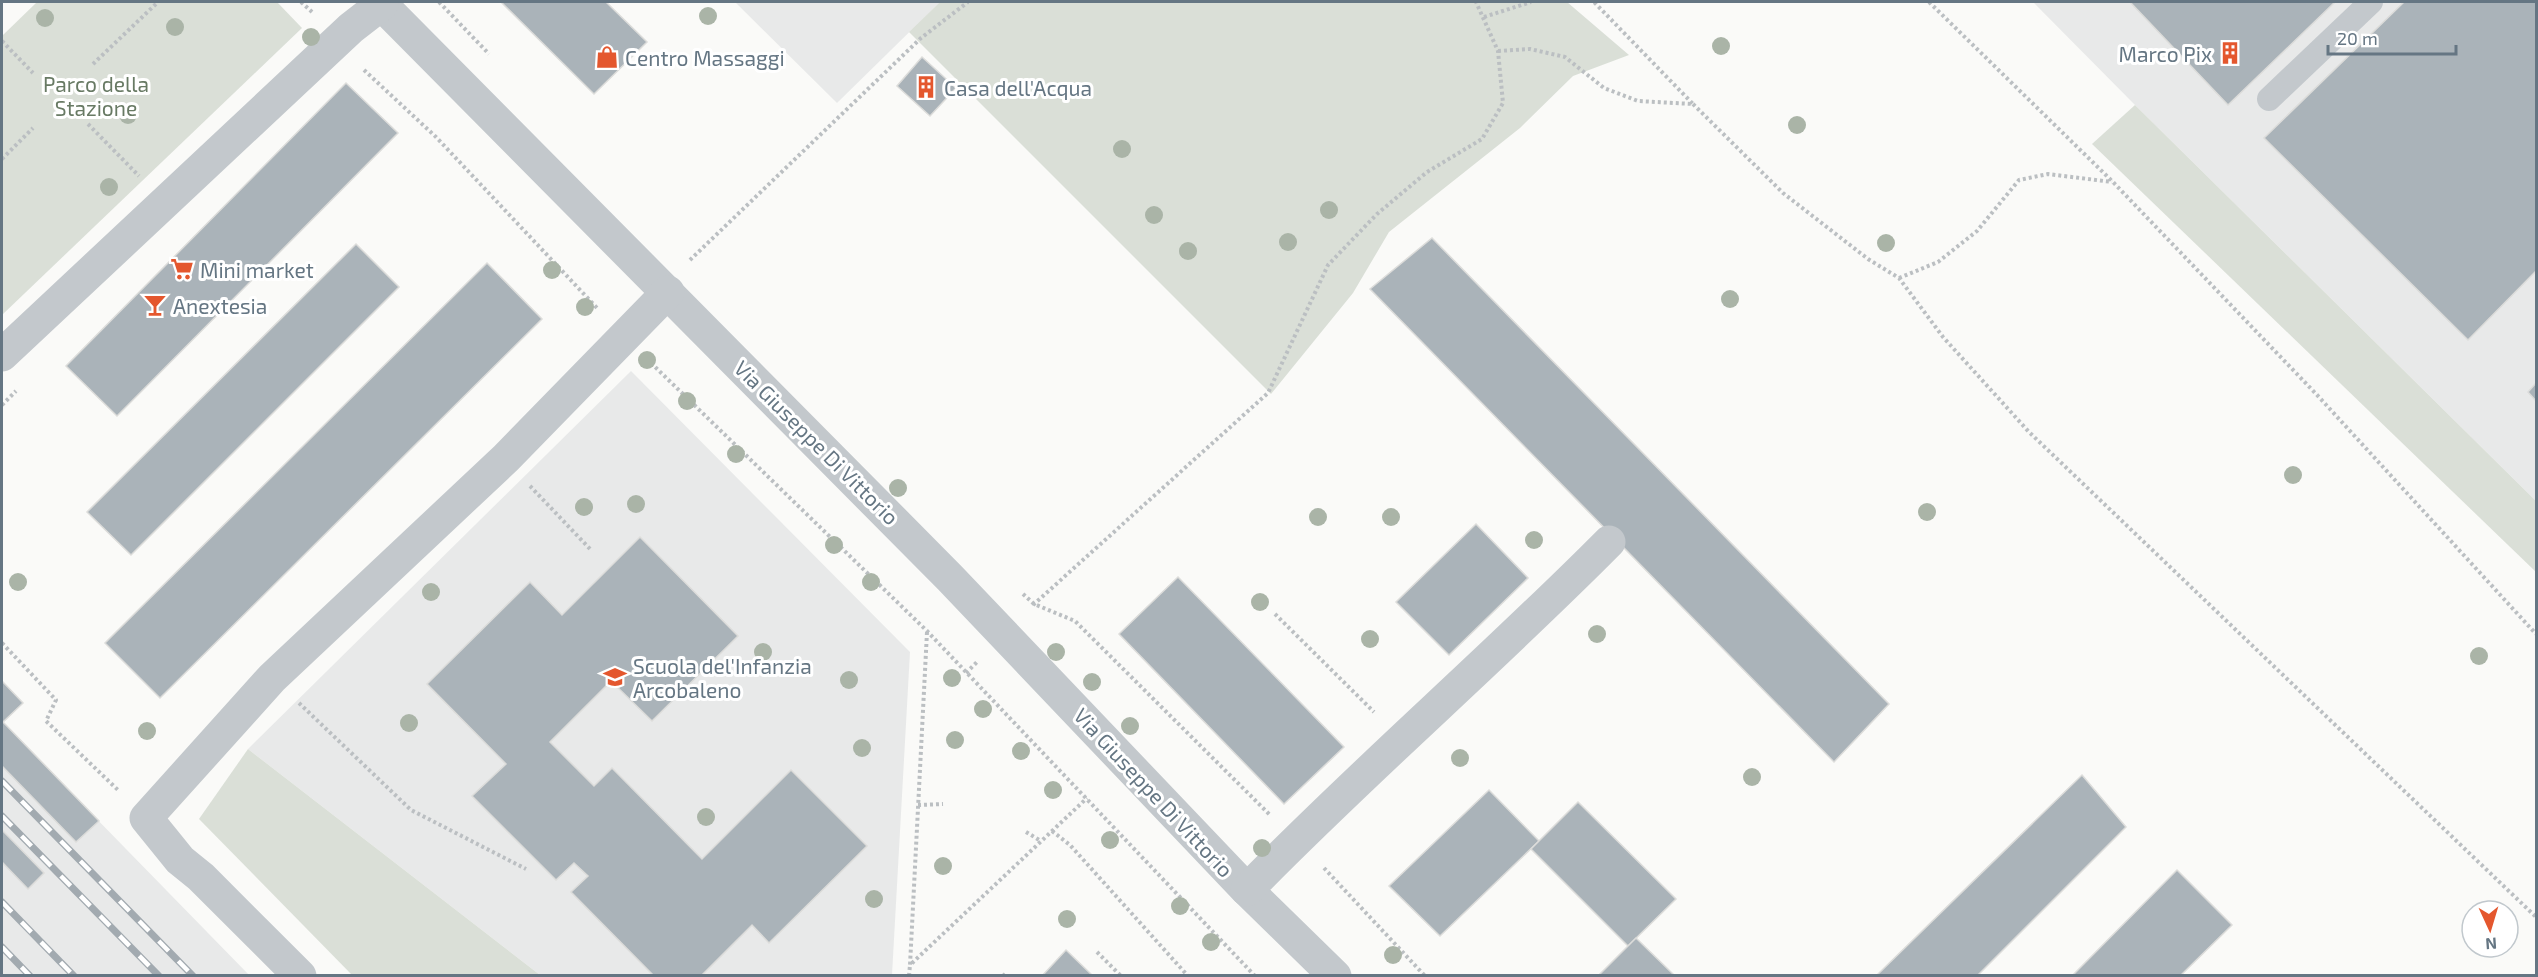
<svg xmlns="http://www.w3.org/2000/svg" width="2538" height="977" font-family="'Exo 2',sans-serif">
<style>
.built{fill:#e8e9e9}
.green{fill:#dadfd7}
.building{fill:#aab3b9;stroke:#dcdcda;stroke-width:1.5}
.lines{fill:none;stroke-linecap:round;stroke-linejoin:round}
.path{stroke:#bbbfc2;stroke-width:4;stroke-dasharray:3 3;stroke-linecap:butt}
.lane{stroke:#c3c8cc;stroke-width:24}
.street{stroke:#c3c8cc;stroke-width:33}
.rail-casing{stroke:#a2aab0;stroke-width:7}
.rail{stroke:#fff;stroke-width:4.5;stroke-dasharray:14;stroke-linecap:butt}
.tree{fill:#aab4a7}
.labels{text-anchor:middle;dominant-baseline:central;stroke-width:6;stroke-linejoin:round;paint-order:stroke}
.poi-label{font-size:21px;fill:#657683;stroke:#fff;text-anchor:start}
.park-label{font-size:21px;fill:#687a64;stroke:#fff}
.street-label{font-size:21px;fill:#657683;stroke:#fff}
</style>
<rect width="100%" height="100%" fill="#fafaf8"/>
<!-- built -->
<g class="built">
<polygon points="735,2 940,2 837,103"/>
<polygon points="2033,2 2536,2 2536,501 2135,105"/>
<polygon points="631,371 910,652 892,975 540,975 248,749"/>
<polygon points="2,682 23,703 3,723 249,975 2,975"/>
</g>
<!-- green -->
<g class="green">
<polygon points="37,2 277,2 302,28 2,315 2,36"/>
<polygon points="940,2 1567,2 1629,55 1573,76 1520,128 1389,232 1353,293 1271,394 909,32"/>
<polygon points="2135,105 2536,501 2536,572 2092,144"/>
<polygon points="248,749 540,975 352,975 199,819"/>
</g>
<!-- building -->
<g class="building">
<polygon points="501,2 606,2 647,42 594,94"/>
<polygon points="2130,2 2335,2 2228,105"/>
<polygon points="2404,2 2536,2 2536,271 2468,340 2264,138"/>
<polygon points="922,57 956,88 930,116 897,86"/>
<polygon points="346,83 398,133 117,416 66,366"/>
<polygon points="1432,238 1889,704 1834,762 1370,289"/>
<polygon points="356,244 399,287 131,555 87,512"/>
<polygon points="487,263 542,319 160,698 105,643"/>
<polygon points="2536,383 2536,401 2528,392"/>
<polygon points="1476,524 1528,578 1449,655 1396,602"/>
<polygon points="640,537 738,636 652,721 611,681 550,742 594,786 612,768 702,859 791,770 867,846 769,943 752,925 701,976 654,976 571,892 588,876 574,863 556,880 472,796 506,764 427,684 530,582 562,615"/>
<polygon points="1178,577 1344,747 1284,804 1119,634"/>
<polygon points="2,681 23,703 3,722 99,821 76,842 2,766"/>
<polygon points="2082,775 2126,827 1977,976 1876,976"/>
<polygon points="1489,790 1539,841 1440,936 1389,886"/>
<polygon points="1578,802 1676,899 1628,946 1531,849"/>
<polygon points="2,830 44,873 28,889 2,862"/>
<polygon points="2177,870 2232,925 2180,976 2072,976"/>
<polygon points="1636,938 1675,976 1598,976"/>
<polygon points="1066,950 1093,976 1042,976"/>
</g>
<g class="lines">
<!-- path -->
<g class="path">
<polyline points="301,2 312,12"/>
<polyline points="439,2 489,54"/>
<polyline points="1929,2 2113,182 2318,396 2536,634"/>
<polyline points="1484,17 1531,2"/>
<polyline points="2,41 33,73"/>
<polyline points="1498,51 1530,49 1565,57 1604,88 1638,101 1693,104 1594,2"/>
<polyline points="93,64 158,2"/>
<polyline points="364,70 436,137 598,309"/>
<polyline points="1693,104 1783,193 1868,259 1899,278 1943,337 2029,432 2536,917"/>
<polyline points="88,124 139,176"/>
<polyline points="2,159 33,128"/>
<polyline points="690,260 921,38 968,2"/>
<polyline points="1899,278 1938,262 1977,231 2019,180 2048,174 2112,182"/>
<polyline points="651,363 927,631 1255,976"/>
<polyline points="2,405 16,391"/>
<polyline points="530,486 591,550"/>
<polyline points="1023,594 1034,604 1075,621 1270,815"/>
<polyline points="1033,605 1268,393 1328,265 1377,214 1427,172 1482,139 1503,103 1498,51 1476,2"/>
<polyline points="1275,614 1374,712"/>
<polyline points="927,632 910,965 1087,798"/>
<polyline points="2,643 56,700 46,721 119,791"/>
<polyline points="966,673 977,662"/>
<polyline points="299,703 411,810 526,869"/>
<polyline points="918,805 943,804"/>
<polyline points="1052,831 1070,845 1188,976"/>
<polyline points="1026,832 1041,841"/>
<polyline points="1324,868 1425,976"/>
<polyline points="1097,952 1121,976"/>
<polyline points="909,976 910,965"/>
<polyline points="1003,976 1006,973"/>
</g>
<!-- lane -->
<polyline class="lane" points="2269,99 2371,2"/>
<!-- street -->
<g class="street">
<polyline points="379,2 950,578 1247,890 1335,976"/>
<polyline points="2,355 351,28 382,4"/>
<path d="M1247,890C1364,770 1491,661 1609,542"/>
<polyline points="300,976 201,877 180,860 146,818 272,678 506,458 668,292"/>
</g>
<!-- rail casing -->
<g class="rail-casing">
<g id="rail">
<polyline points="2,781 193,976"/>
<polyline points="2,816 159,976"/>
<polyline points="2,902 74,976"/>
<polyline points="2,947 30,976"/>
</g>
</g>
<!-- rail -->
<use href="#rail" class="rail"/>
</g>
<!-- trees -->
<g class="tree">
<circle cx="708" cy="16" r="9"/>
<circle cx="45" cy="18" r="9"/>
<circle cx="175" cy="27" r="9"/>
<circle cx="311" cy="37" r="9"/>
<circle cx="1721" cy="46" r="9"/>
<circle cx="128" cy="115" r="9"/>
<circle cx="1797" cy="125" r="9"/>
<circle cx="1122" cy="149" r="9"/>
<circle cx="109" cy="187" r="9"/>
<circle cx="1329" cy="210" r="9"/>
<circle cx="1154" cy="215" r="9"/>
<circle cx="1288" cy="242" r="9"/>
<circle cx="1886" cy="243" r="9"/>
<circle cx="1188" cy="251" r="9"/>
<circle cx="552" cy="270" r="9"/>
<circle cx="1730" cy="299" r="9"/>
<circle cx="585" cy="307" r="9"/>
<circle cx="647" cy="360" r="9"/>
<circle cx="687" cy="401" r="9"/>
<circle cx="736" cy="454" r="9"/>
<circle cx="2293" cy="475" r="9"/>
<circle cx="898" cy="488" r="9"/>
<circle cx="636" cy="504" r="9"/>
<circle cx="584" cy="507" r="9"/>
<circle cx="1927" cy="512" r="9"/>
<circle cx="1318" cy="517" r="9"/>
<circle cx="1391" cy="517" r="9"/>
<circle cx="1534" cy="540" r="9"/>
<circle cx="834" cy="545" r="9"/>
<circle cx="18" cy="582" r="9"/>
<circle cx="871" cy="582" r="9"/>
<circle cx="431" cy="592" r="9"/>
<circle cx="1260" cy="602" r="9"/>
<circle cx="1597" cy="634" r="9"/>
<circle cx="1370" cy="639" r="9"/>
<circle cx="763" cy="652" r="9"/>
<circle cx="1056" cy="652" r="9"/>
<circle cx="2479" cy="656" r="9"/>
<circle cx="952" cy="678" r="9"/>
<circle cx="849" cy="680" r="9"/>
<circle cx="1092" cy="682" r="9"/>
<circle cx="983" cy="709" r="9"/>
<circle cx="409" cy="723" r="9"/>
<circle cx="1130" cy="726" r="9"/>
<circle cx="147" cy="731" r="9"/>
<circle cx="955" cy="740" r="9"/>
<circle cx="862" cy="748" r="9"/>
<circle cx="1021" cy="751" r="9"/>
<circle cx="1460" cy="758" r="9"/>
<circle cx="1752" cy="777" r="9"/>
<circle cx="1053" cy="790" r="9"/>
<circle cx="706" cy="817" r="9"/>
<circle cx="1110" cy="840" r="9"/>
<circle cx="1262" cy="848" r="9"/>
<circle cx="943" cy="866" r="9"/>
<circle cx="874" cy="899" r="9"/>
<circle cx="1180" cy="906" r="9"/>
<circle cx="1067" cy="919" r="9"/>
<circle cx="1211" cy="942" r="9"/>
<circle cx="1393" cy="955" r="9"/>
</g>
<!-- icons -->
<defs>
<g id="building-bare" transform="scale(1.8)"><path d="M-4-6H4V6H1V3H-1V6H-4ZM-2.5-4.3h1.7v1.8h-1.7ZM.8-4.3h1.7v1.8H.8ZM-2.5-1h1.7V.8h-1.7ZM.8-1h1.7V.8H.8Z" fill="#e4572e" stroke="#fff" stroke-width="2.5" paint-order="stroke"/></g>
<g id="shop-bare" transform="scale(1.8)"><path d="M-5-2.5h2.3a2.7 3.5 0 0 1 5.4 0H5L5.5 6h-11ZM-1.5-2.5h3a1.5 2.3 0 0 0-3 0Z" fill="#e4572e" stroke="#fff" stroke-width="2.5" paint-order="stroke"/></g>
<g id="supermarket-bare" transform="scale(1.8)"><path d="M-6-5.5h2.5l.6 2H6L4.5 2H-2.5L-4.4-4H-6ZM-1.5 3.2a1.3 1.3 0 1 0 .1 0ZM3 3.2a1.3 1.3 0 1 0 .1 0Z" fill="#e4572e" stroke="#fff" stroke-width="2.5" paint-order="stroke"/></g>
<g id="bar-bare" transform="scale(1.8)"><path d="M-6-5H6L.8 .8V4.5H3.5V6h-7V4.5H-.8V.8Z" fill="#e4572e" stroke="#fff" stroke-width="2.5" paint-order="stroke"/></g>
<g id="school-bare" transform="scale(1.8)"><path d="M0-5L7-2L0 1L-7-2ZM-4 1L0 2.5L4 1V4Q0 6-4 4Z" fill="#e4572e" stroke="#fff" stroke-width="2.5" paint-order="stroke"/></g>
</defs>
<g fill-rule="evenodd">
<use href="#building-bare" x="2230" y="53"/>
<use href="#shop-bare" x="607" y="57"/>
<use href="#building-bare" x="926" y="87"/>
<use href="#supermarket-bare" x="182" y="269"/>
<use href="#bar-bare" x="155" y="305"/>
<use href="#school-bare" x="615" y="677"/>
</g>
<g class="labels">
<!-- poi labels -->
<g class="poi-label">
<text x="2212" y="53" text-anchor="end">Marco Pix</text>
<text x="625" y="57">Centro Massaggi</text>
<text x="944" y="87">Casa dell'Acqua</text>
<text x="200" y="269">Mini market</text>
<text x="173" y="305">Anextesia</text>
<text x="633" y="665">Scuola del'Infanzia<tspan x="633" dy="24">Arcobaleno</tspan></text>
</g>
<!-- park labels -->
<g class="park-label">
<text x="96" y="83">Parco della<tspan x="96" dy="24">Stazione</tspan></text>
</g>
<!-- street labels -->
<g class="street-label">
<text transform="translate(817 442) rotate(45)">Via Giuseppe Di Vittorio</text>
<text transform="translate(1154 792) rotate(47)">Via Giuseppe Di Vittorio</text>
</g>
</g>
<!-- border -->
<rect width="2538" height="977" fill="none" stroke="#657683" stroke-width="6"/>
<!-- north arrow -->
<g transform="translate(2490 929) rotate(176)"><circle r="28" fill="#ffffff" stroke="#c1c8cd" stroke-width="1.5"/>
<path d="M0-4.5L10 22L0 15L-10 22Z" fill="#e4572e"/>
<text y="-9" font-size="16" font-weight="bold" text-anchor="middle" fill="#657683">N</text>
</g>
<!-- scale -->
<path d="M2328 45v9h128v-9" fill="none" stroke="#657683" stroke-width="3"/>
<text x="2337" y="45" font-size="18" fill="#657683" stroke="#ffffff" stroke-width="4.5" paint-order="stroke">20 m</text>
</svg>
